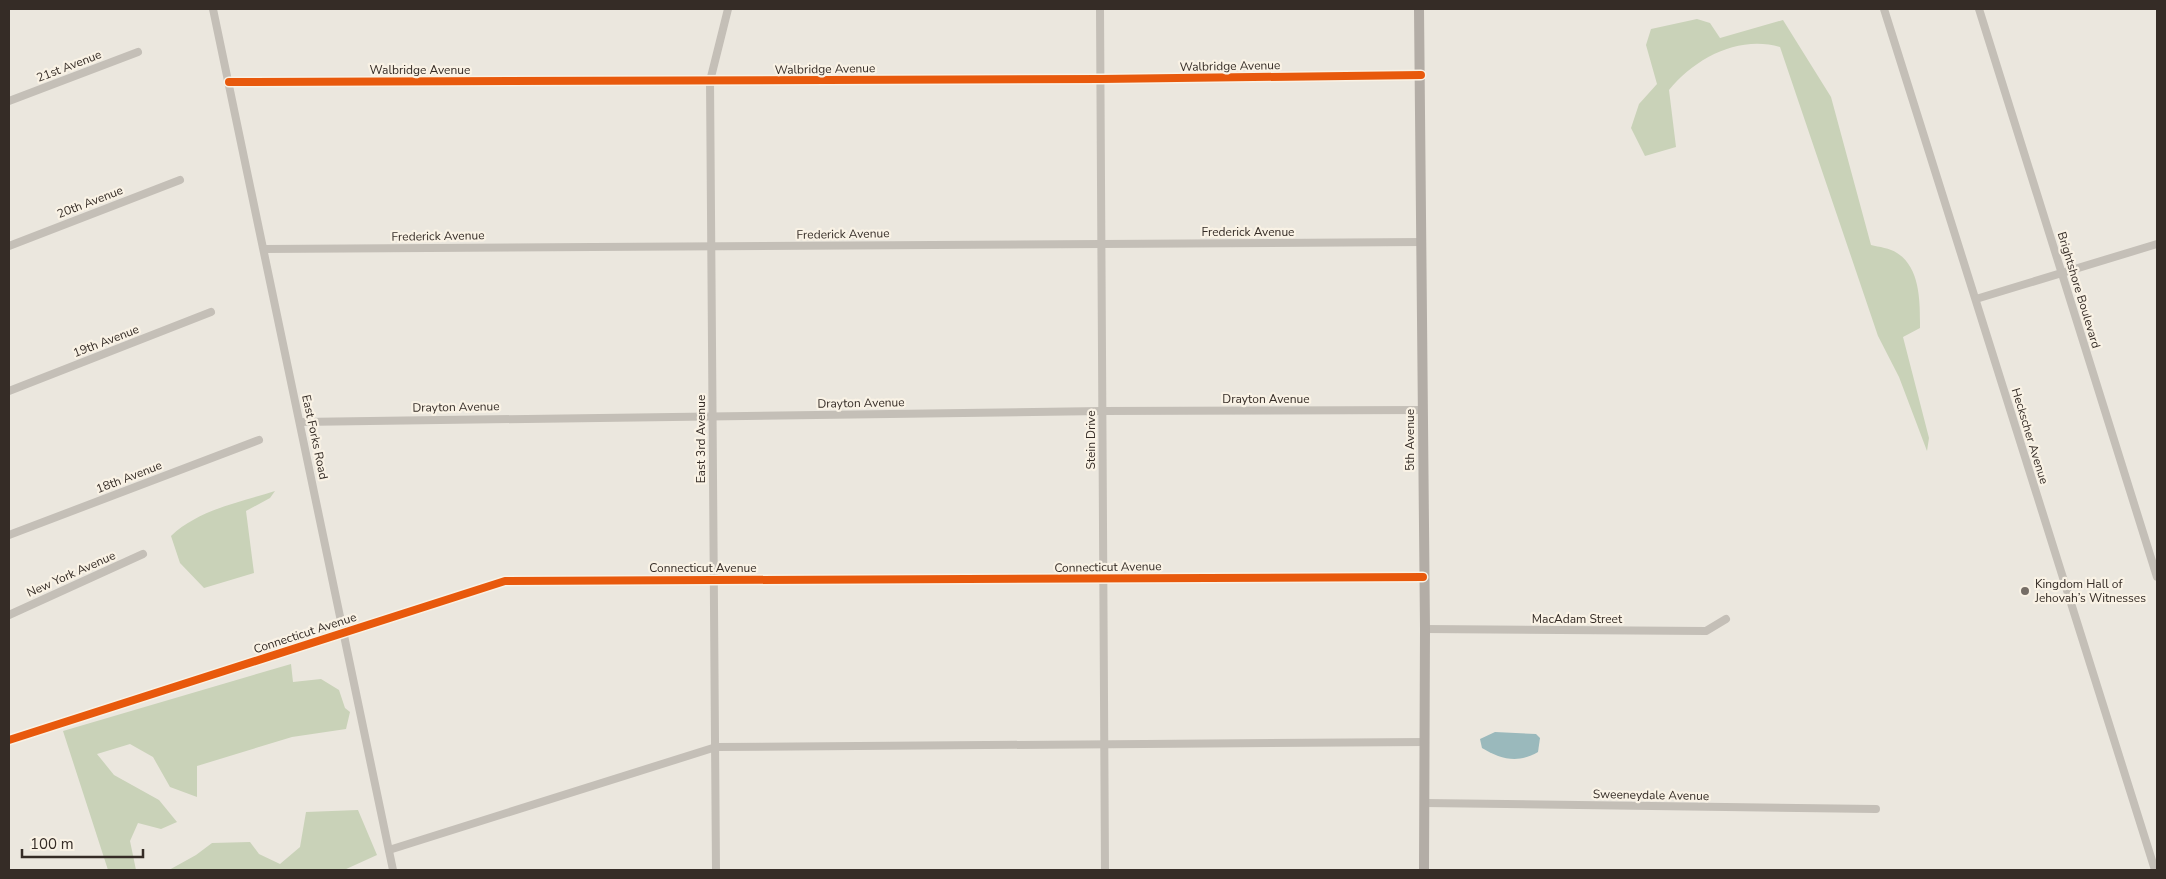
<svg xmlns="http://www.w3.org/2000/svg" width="2166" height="879" font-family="'Nunito Sans',sans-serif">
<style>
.green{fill:#c9d2b8}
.water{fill:#9ab9bc}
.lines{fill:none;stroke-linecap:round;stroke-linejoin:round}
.minor{stroke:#c4bfb7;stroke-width:8}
.major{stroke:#b3ada6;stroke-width:10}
.cycleway-casing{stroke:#f9f2e5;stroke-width:11}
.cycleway{stroke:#e8590c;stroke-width:8}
.poi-dot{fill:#756d66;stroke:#f9f2e5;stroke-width:2}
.labels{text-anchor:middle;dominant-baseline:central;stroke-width:4.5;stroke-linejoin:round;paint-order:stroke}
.street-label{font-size:12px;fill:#352c26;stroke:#f9f2e5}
.poi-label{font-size:12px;fill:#352c26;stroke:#f9f2e5;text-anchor:start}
</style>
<rect width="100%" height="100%" fill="#ebe7de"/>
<!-- green -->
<g class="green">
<path d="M1697,19L1710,23L1720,38L1783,20L1831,97L1871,245C1879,247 1890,248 1897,253C1921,268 1920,304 1920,328L1903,337L1929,438L1927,451L1899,377L1878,336L1780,47C1739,35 1695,58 1669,90L1676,147L1645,156L1631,128L1639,104L1657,84L1646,45L1651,29Z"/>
<path d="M275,491L270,498L246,511L254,573L204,588L180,563L171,536C198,510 240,502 275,491Z"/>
<polygon points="291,664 293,682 321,679 339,690 345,708 350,712 346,729 292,737 197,766 197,797 170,787 153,757 130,744 97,754 114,775 159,800 177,822 161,829 138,823 130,841 136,870 108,870 63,731"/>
<polygon points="358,810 377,855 344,870 169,870 196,855 212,843 250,842 259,854 280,864 300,847 306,812"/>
</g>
<!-- water -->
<path class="water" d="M1495,732L1536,734L1540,738L1538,752C1518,764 1500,759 1482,748L1480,739Z"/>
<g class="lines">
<!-- minor -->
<g class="minor">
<polyline points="213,9 393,870"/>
<polyline points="1100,9 1105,870"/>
<polyline points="1884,9 2155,870"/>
<polyline points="1979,9 2157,577"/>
<polyline points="229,82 1101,79 1421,75"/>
<polyline points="9,101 138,52"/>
<polyline points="9,246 180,180"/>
<polyline points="264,249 1422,242"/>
<polyline points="1976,299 2157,244"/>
<polyline points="9,391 211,312"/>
<polyline points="300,422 1102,411 1422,410"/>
<polyline points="9,535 259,440"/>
<polyline points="9,615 143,554"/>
<polyline points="1425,629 1706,631 1726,619"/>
<polyline points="9,740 505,581 1423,577"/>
<polyline points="1425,803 1876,809"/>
<polyline points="389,850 716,747 1425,742"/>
<polyline points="716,870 710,81 728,9"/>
</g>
<!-- major -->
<polyline class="major" points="1419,9 1425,629 1424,870"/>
<!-- cycleway casing -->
<g class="cycleway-casing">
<g id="cycleway">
<polyline points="229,82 1101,79 1421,75"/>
<polyline points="9,740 505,581 1423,577"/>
</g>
</g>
<!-- cycleway -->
<use href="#cycleway" class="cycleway"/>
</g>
<!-- markers -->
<circle class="poi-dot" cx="2025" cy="591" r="5"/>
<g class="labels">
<!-- street labels -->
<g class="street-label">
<text transform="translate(69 66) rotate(-21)">21st Avenue</text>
<text transform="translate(1230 66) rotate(-1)">Walbridge Avenue</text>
<text transform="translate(825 69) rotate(-1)">Walbridge Avenue</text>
<text x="420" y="70">Walbridge Avenue</text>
<text transform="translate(90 202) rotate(-21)">20th Avenue</text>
<text x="1248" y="232">Frederick Avenue</text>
<text transform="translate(843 234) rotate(-1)">Frederick Avenue</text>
<text transform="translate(438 236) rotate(-1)">Frederick Avenue</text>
<text transform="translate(2079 290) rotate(73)">Brightshore Boulevard</text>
<text transform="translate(106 341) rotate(-21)">19th Avenue</text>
<text x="1266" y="399">Drayton Avenue</text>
<text transform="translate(861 403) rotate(-1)">Drayton Avenue</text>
<text transform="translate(456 407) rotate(-1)">Drayton Avenue</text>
<text transform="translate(2030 436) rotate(73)">Heckscher Avenue</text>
<text transform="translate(315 437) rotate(78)">East Forks Road</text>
<text transform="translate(701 439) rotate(-90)">East 3rd Avenue</text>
<text transform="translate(1091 440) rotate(-90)">Stein Drive</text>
<text transform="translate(1410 440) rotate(-90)">5th Avenue</text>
<text transform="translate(129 477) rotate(-21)">18th Avenue</text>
<text transform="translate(1108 567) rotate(-1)">Connecticut Avenue</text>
<text x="703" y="568">Connecticut Avenue</text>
<text transform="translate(71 574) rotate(-24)">New York Avenue</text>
<text x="1577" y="619">MacAdam Street</text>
<text transform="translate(305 633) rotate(-18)">Connecticut Avenue</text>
<text transform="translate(1651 795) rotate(1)">Sweeneydale Avenue</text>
</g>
<!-- poi labels -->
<g class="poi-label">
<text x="2035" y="584">Kingdom Hall of<tspan x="2035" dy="14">Jehovah’s Witnesses</tspan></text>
</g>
</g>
<!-- border -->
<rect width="2166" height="879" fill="none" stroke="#352c26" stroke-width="20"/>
<!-- scale -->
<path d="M22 849v8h121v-8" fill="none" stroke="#352c26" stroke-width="2.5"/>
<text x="30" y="849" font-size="15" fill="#352c26" stroke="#f9f2e5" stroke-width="4" paint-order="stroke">100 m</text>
</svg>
